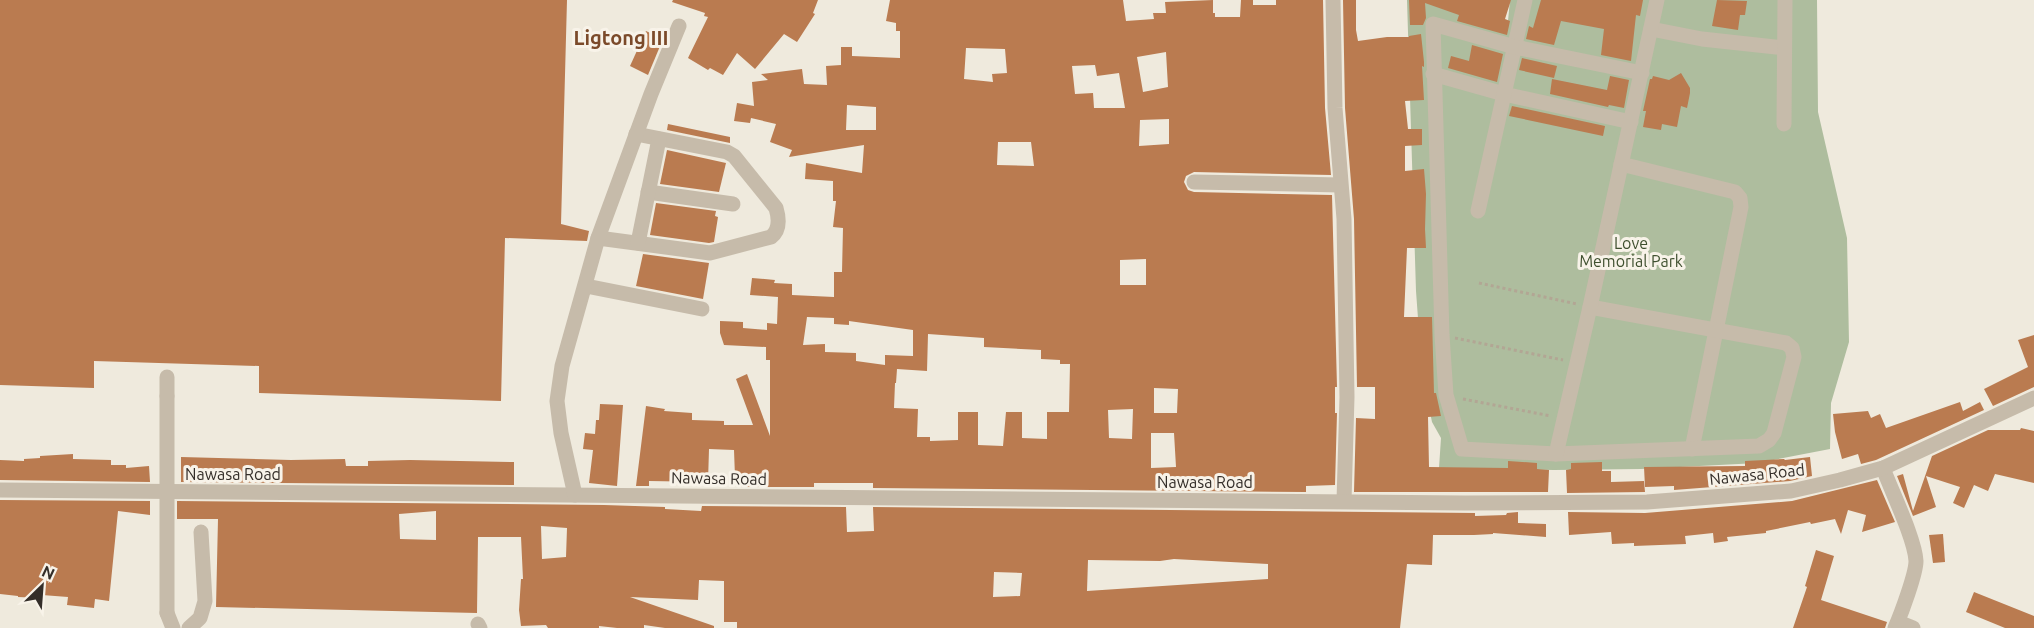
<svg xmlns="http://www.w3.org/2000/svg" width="2034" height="628" font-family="Ubuntu,sans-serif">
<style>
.green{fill:#aebd9e}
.building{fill:#ba7b50;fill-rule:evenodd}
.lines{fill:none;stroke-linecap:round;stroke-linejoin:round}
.path{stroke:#b2a694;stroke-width:3;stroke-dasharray:3 3;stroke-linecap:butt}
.minor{stroke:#c6bbaa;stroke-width:15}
.minor-bridge{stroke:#c6bbaa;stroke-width:15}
.labels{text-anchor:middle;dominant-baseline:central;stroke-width:6;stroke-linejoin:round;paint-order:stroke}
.park-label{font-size:16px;fill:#3f502f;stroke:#f8f3e9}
.street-label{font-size:16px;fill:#342e29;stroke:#f8f3e9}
.quarter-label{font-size:20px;font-weight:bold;fill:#7b4a2a;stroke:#f8f3e9}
</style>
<rect width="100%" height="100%" fill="#efeadd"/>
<!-- green -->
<polygon class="green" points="1407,0 1430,0 1508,21 1510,0 1817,0 1818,112 1847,238 1849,342 1831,403 1830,449 1758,463 1641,469 1554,470 1439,468 1441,438 1432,422 1422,373 1416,291"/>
<!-- building -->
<g class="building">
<polygon points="0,0 567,0 561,224 589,231 587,241 505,238 501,401 259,393 259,366 94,361 94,388 0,385"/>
<polygon points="673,0 818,0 813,13 815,14 797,42 784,34 755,69 737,53 723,75 710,68 708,70 688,58 708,17 704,16 705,13 672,2"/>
<path d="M890,0H1123L1126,21L1154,19L1153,13H1166L1165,2L1213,0V13H1215V17H1240L1241,0H1253V5H1276V0H1323L1325,108L1331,175L1194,172L1186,176L1184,182L1188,190L1194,192L1332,195L1337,387H1335V413H1337L1335,485L1306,486V492L873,488V483H814V487H741V477H735L734,450L709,449L708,482L649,481V486H636L646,406L665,409L664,411L692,413V420L724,421V425H753L736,379L747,374L770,436V360H766V347L724,345L720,333V321L743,322V328L767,330V323L777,324L778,297L750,295L752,278L775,280L774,283L792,284V295L834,297V272H842L843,228L833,227L836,201H833V181L805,179L806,163L862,173L864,145L789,157L792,150L770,142L776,124L751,118L750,123L734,121L737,103L754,106L752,82L768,80L761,74L802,69L804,84L827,85L826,66L841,65V47H852V56L900,58V31H896V23L886,21ZM966,48L1005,49L1007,73L992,74L993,82L964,79ZM1166,52L1168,87L1143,92L1137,57ZM1095,65L1097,76L1119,73L1125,108H1094L1093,93L1075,94L1072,66ZM847,105L876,107V130H846ZM1169,119V144L1139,146L1140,120ZM998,142H1031L1034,166L997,165ZM1146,259V285H1120V260ZM807,317L834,318V324L849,325V321L913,330V356L885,355V365L856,361V353L825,352V344L803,345ZM928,334L984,338V347L1041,350V359L1060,360V364H1070L1069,412H1047V439L1022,438V412H1006L1003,446L978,445V412H958V440L930,441V437H917L918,409L894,408L895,383H896L897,369L927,371ZM1154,388L1178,389L1177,413H1154ZM1133,409L1132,439L1109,438L1108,410ZM1151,433H1174L1176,467L1151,468Z"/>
<polygon points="1343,0 1356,0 1356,30 1358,41 1387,37 1409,37 1409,36 1421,34 1424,62 1424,67 1422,66 1424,100 1405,101 1408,129 1422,129 1422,145 1405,146 1405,171 1424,169 1426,194 1425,229 1426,248 1407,248 1404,317 1432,317 1434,393 1436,393 1441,416 1428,417 1429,467 1508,468 1508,461 1537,463 1537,469 1549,470 1548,492 1354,492 1356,418 1375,419 1375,387 1357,387 1354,219 1345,108"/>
<polygon points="1409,0 1511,0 1505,19 1510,21 1507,35 1457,21 1459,15 1425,3 1426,18 1423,25 1410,25"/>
<polygon points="1541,0 1643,0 1640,16 1636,15 1631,61 1601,55 1604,29 1561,21 1554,45 1526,39 1529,26 1533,28"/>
<polygon points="1717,0 1747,1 1745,15 1740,15 1738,30 1712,26"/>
<polygon points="646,31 663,39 648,75 630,66"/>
<polygon points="1472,45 1503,54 1497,82 1448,68 1451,56 1469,61"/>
<polygon points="1522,58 1557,66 1554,78 1519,70"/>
<polygon points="1681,73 1690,88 1690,93 1687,108 1681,106 1677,127 1662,124 1661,130 1643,127 1646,111 1643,111 1650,79 1652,79 1653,76 1669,80"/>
<polygon points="1610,76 1629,80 1624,108 1609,105 1608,107 1550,94 1552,79 1607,90"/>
<polygon points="1512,106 1605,126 1603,136 1509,116"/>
<polygon points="668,124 730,137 730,143 667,130"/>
<polygon points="667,150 726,163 719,192 660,184"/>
<polygon points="656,203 716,211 715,216 718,217 714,242 709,243 650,235"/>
<polygon points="643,254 709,263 703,299 636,286"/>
<polygon points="2034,335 2034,387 1993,406 1984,389 2028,367 2018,340"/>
<polygon points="1960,402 1963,411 1980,402 1984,410 1876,460 1861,464 1858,454 1842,459 1835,432 1833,414 1868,411 1871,418 1880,414 1886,428"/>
<polygon points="600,404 623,405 617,486 589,483 593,450 583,449 585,433 595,434 596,420 599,420"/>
<polygon points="2021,428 2034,431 2034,483 1995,474 1988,491 1974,485 1964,508 1953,503 1960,487 1926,476 1936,507 1913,516 1897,476 1903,474 1913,511 1932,456 1988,430 2020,430"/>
<polygon points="73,454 73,459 111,460 111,465 126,465 126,468 149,466 150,482 0,480 0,460 24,461 24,459 40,458 40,456"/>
<polygon points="181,457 291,460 345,459 346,466 368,466 368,461 410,460 514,462 514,485 181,482"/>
<polygon points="1810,457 1812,476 1790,481 1674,490 1674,486 1645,487 1644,467 1745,466 1745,461 1784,459 1785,460"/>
<polygon points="1602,462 1602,471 1611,471 1611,482 1644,481 1645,492 1567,493 1566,470 1571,469 1571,463"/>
<polygon points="1877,480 1895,522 1862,532 1866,515 1848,510 1841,534 1835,519 1811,524 1810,522 1766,531 1766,533 1727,537 1728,541 1714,543 1713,533 1685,536 1686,544 1634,546 1634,543 1612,544 1611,532 1569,535 1568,512 1645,513 1792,501"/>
<polygon points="0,500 150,501 150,515 118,511 109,601 95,599 94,608 67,605 68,597 42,595 42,598 18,597 18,596 0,594"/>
<path d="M177,501L604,505L665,507V509L701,511L702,506L846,507L847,532L874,531L873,507L1475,513V516L1506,515L1507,513L1518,512V523L1546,524V537L1493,533V534L1474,535H1433L1432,565L1407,564L1400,628H737V622H724V581L699,580L698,600L630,597L714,626V628H665L644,625V628H617L599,626V628H548L546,625L521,626L519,610L521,579H523L521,537H478L477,613L216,607L218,519H177ZM436,511V540L400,539L399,514ZM541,526L567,528L566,557L542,559ZM1174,559L1268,564V579L1087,591L1088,560L1160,561ZM994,572L1022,573L1020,596L993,597Z"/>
<polygon points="1943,534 1945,562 1933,563 1929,535"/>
<polygon points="1816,550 1834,556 1821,600 1887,622 1885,628 1793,628 1807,587 1805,586"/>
<polygon points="1974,592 2034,616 2034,628 2005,628 1966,612"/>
</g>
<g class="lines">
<!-- path -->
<g class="path">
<polyline points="1479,283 1577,304"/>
<polyline points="1455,338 1563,360"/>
<polyline points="1463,399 1551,416"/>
</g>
<!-- minor -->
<g class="minor">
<polyline points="1333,0 1335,108 1344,219 1347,397 1344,501"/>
<polyline points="1651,29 1702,39 1784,48"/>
<polyline points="1433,74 1504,94 1631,122"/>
<polyline points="1784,124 1785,0"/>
<polyline points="1621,164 1735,192 1740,198 1741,207 1692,449"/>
<polyline points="1194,182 1340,185"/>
<polyline points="648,192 733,204"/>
<polyline points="1478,211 1525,0"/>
<path d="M598,238L710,253L771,237C780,230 779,218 776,208L734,156L727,152L636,134"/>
<polyline points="638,243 659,139"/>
<polyline points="586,286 702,309"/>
<polyline points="1590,307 1786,343 1792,348 1794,357 1774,433 1769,440 1759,446 1556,454 1462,449 1446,395 1442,335 1433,24 1515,47 1642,73"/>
<polyline points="167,377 167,396"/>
<polyline points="1556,454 1590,307 1657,0"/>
<path d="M1883,468C1891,490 1915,539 1916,561C1916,574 1901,614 1895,628"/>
<polyline points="0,490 1465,503 1647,502 1791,491 1840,480 1883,468 2034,398"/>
<polyline points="575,495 561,433 557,401 562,366 598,238 651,94 679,26"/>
<polyline points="167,613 173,628"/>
<polyline points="1898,622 1913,628"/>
<polyline points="478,624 480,628"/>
<polyline points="189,628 200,618 205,601 201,532"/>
</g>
<!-- minor-bridge -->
<polyline class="minor-bridge" points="167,613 167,396"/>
</g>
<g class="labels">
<!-- park labels -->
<g class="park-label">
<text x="1631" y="243">Love<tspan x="1631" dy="18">Memorial Park</tspan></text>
</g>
<!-- street labels -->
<g class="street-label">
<text x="233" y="474">Nawasa Road</text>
<text transform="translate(1757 474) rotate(-6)">Nawasa Road</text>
<text transform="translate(719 478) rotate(1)">Nawasa Road</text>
<text x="1205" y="482">Nawasa Road</text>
</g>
<!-- quarter labels -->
<g class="quarter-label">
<text x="621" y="37">Ligtong III</text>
</g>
</g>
<!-- north arrow -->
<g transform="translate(42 586) rotate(25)" stroke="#f8f3e9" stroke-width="4.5" paint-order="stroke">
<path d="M0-4.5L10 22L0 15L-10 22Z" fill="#342e29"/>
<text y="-9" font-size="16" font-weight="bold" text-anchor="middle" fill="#342e29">N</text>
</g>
</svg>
